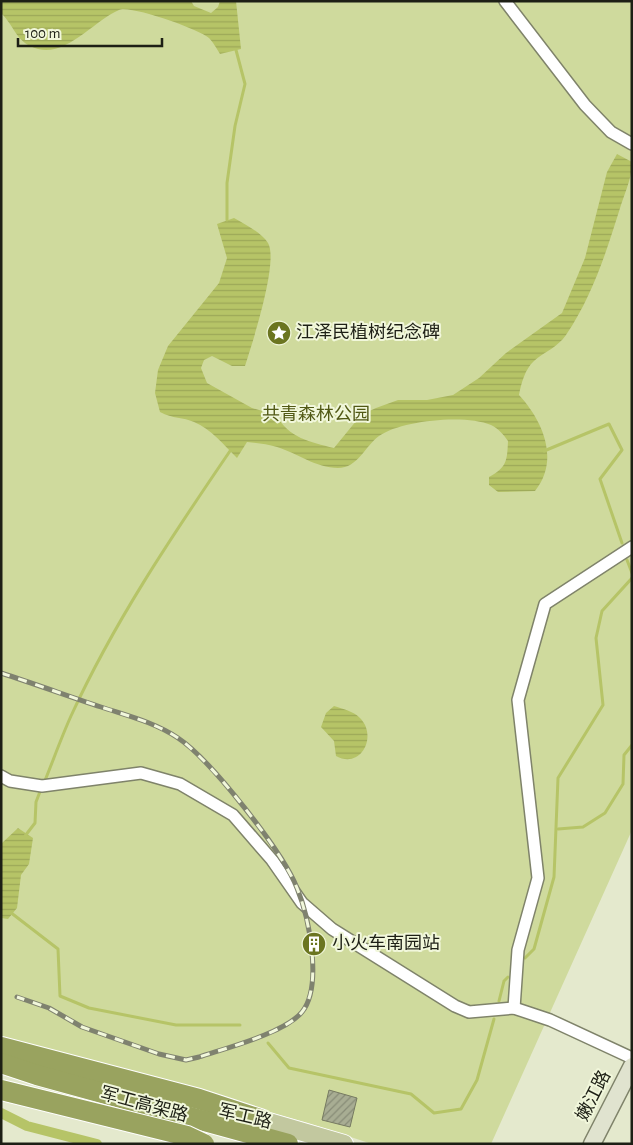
<svg xmlns="http://www.w3.org/2000/svg" width="633" height="1145" font-family="'Alegreya Sans','Noto Sans SC',sans-serif">
<style>
.park{fill:#cfda9d}
.water{fill:url(#water-rules)}
.lines{fill:none;stroke-linecap:round;stroke-linejoin:round}
.stream{stroke:#b6c467;stroke-width:3}
.canal{stroke:#b6c467;stroke-width:10}
.building{fill:url(#building-hatch);stroke:#767a61}
.street-casing{stroke:#7f836a;stroke-width:14}
.secondary-casing{stroke:#7f836a;stroke-width:19}
.primary-casing{stroke:#fff;stroke-width:20}
.highway-casing{stroke:#fff;stroke-width:22}
.street{stroke:#fff;stroke-width:11}
.secondary{stroke:#e0e3cf;stroke-width:16}
.primary{stroke:#c2c89f;stroke-width:18}
.highway{stroke:#99a35f;stroke-width:20}
.rail-casing{stroke:#7f826f;stroke-width:5}
.rail{stroke:#f1f7db;stroke-width:3;stroke-dasharray:9;stroke-linecap:butt}
.highway-bridge-casing{stroke:#fff;stroke-width:22;stroke-linecap:butt}
.highway-bridge{stroke:#99a35f;stroke-width:20}
.labels{text-anchor:middle;dominant-baseline:central;stroke-width:4;stroke-linejoin:round;paint-order:stroke}
.poi-label{font-size:18px;fill:#1d1f15;stroke:#f1f7db;text-anchor:start}
.park-label{font-size:18px;fill:#515915;stroke:#f1f7db}
.street-label{font-size:18px;fill:#1d1f15;stroke:#f1f7db}
</style>
<defs>
<pattern id="water-rules" width="6" height="5" patternUnits="userSpaceOnUse" patternTransform="scale(1.25)"><rect width="6" height="5" fill="#b6c467"/><path d="M0 2.5h6" fill="none" stroke="#9ca858"/></pattern>
<pattern id="building-hatch" width="6" height="6" patternUnits="userSpaceOnUse" patternTransform="scale(1.25)"><rect width="6" height="6" fill="#a8ad93"/><path d="M-1 1l2-2M0 6l6-6M5 7l2-2" fill="none" stroke="#888c77"/></pattern>
</defs>
<rect width="100%" height="100%" fill="#e4e9cd"/>
<!-- park -->
<polygon class="park" points="1,1 632,1 632,830 491,1144 372,1144 308,1123 134,1075 1,1041"/>
<!-- water -->
<g class="water">
<path d="M1,1H191L194,6L211,13L218,7L220,1H236L241,49L220,54C217,49 213,42 209,38C198,29 131,5 119,10C95,20 66,57 38,49C16,43 16,28 1,13Z"/>
<path d="M617,154L632,162C632,177 626,190 621,205C607,250 593,295 566,335C558,347 544,352 534,361C525,369 521,384 519,395C543,421 560,460 535,491L498,492L489,485V477C507,467 507,461 508,441C503,434 499,429 491,425C466,414 401,420 379,436C365,446 358,468 338,468C316,468 297,453 277,447C267,444 257,443 247,442L237,458C224,445 211,429 194,422C183,417 173,419 160,412L155,393L158,370L168,346L219,283L227,258L217,224L234,218C244,224 261,232 268,243C279,261 252,344 245,366H232L212,356L204,360L201,368L207,383L252,408L276,415C289,438 310,442 334,448L361,415L376,408L398,400H427L453,395L479,378L506,353L562,313L585,258L607,172Z"/>
<path d="M334,706C343,709 353,711 360,718C378,736 361,770 336,756L334,741L321,727L326,713Z"/>
<polygon points="18,828 33,838 29,864 21,875 17,908 8,919 1,918 1,844"/>
</g>
<g class="lines">
<!-- stream -->
<g class="stream">
<polyline points="227,220 227,183 235,126 245,84 236,50"/>
<polyline points="544,451 609,424 622,450 600,479 622,543"/>
<polyline points="627,560 632,573"/>
<path d="M44,783C53,761 61,738 71,716C114,622 172,536 230,451"/>
<polyline points="558,829 583,827 605,813 623,784 624,755 632,745"/>
<polyline points="25,836 35,823 36,802 41,789"/>
<polyline points="10,912 58,949 60,996 89,1008 176,1025 240,1025"/>
<polyline points="525,958 534,949 554,877 558,778 603,705 596,638 602,611 632,578"/>
<polyline points="499,1001 504,981 508,977"/>
<polyline points="268,1043 289,1068 411,1094 434,1113 461,1109 477,1080 494,1019"/>
</g>
<!-- canal -->
<polyline class="canal" points="1,1113 27,1126 97,1144"/>
</g>
<!-- building -->
<polygon class="building" points="329,1090 357,1098 350,1127 322,1120"/>
<g class="lines">
<!-- street casing -->
<g class="street-casing">
<g id="street">
<polyline points="505,1 585,105 611,132 632,144"/>
<polyline points="1,776 10,781 42,786 141,773 180,784 233,815 272,860 302,903 332,929 455,1006 469,1012 514,1008 550,1020 632,1058"/>
<polyline points="514,1008 518,950 538,878 518,700 545,604 632,547"/>
</g>
</g>
<!-- secondary casing -->
<g class="secondary-casing">
<polyline id="secondary" points="592,1144 632,1066"/>
</g>
<!-- primary casing -->
<g class="primary-casing">
<polyline id="primary" points="248,1116 344,1144"/>
</g>
<!-- highway casing -->
<g class="highway-casing">
<g id="highway">
<polyline points="1,1047 199,1099 260,1119"/>
<polyline points="1,1063 37,1075 288,1144"/>
</g>
</g>
<!-- street -->
<use href="#street" class="street"/>
<!-- secondary -->
<use href="#secondary" class="secondary"/>
<!-- primary -->
<use href="#primary" class="primary"/>
<!-- highway -->
<use href="#highway" class="highway"/>
<!-- rail casing -->
<g class="rail-casing">
<path id="rail" d="M1,673C35,684 68,696 101,707C128,716 154,722 178,738C210,759 283,852 297,888C309,917 323,986 302,1012C285,1033 226,1048 199,1057L186,1060L159,1054L82,1027L49,1008L17,997"/>
</g>
<!-- rail -->
<use href="#rail" class="rail"/>
<!-- highway-bridge casing -->
<g class="highway-bridge-casing">
<polyline id="highway-bridge" points="1,1090 187,1136 204,1144"/>
</g>
<!-- highway-bridge -->
<use href="#highway-bridge" class="highway-bridge"/>
</g>
<!-- icons -->
<defs>
<g id="sight-disc" transform="scale(1.25)"><circle r="9.5" fill="#6b7520" stroke="#f1f7db"/><path d="M0-6L1.8-2.2L6-1.7L2.9 1.2L3.7 5.4L0 3.3L-3.7 5.4L-2.9 1.2L-6-1.7L-1.8-2.2Z" fill="#fff"/></g>
<g id="building-disc" transform="scale(1.25)"><circle r="9.5" fill="#6b7520" stroke="#f1f7db"/><path d="M-4-6H4V6H1V3H-1V6H-4ZM-2.5-4.3h1.7v1.8h-1.7ZM.8-4.3h1.7v1.8H.8ZM-2.5-1h1.7V.8h-1.7ZM.8-1h1.7V.8H.8Z" fill="#fff"/></g>
</defs>
<g fill-rule="evenodd">
<use href="#sight-disc" x="279" y="333"/>
<use href="#building-disc" x="314" y="944"/>
</g>
<g class="labels">
<!-- poi labels -->
<g class="poi-label">
<text x="296" y="333">江泽民植树纪念碑</text>
<text x="332" y="944">小火车南园站</text>
</g>
<!-- park labels -->
<g class="park-label">
<text x="316" y="415">共青森林公园</text>
</g>
<!-- street labels -->
<g class="street-label">
<text transform="translate(594 1096) rotate(-63)">嫩江路</text>
<text transform="translate(144 1105) rotate(15)">军工高架路</text>
<text transform="translate(245 1117) rotate(13)">军工路</text>
</g>
</g>
<!-- border -->
<rect width="633" height="1145" fill="none" stroke="#1d1f15" stroke-width="5"/>
<!-- scale -->
<path d="M18 38v8h144v-8" fill="none" stroke="#1d1f15" stroke-width="2.5"/>
<text x="25" y="38" font-size="15" fill="#1d1f15" stroke="#f1f7db" stroke-width="4" paint-order="stroke">100 m</text>
</svg>
